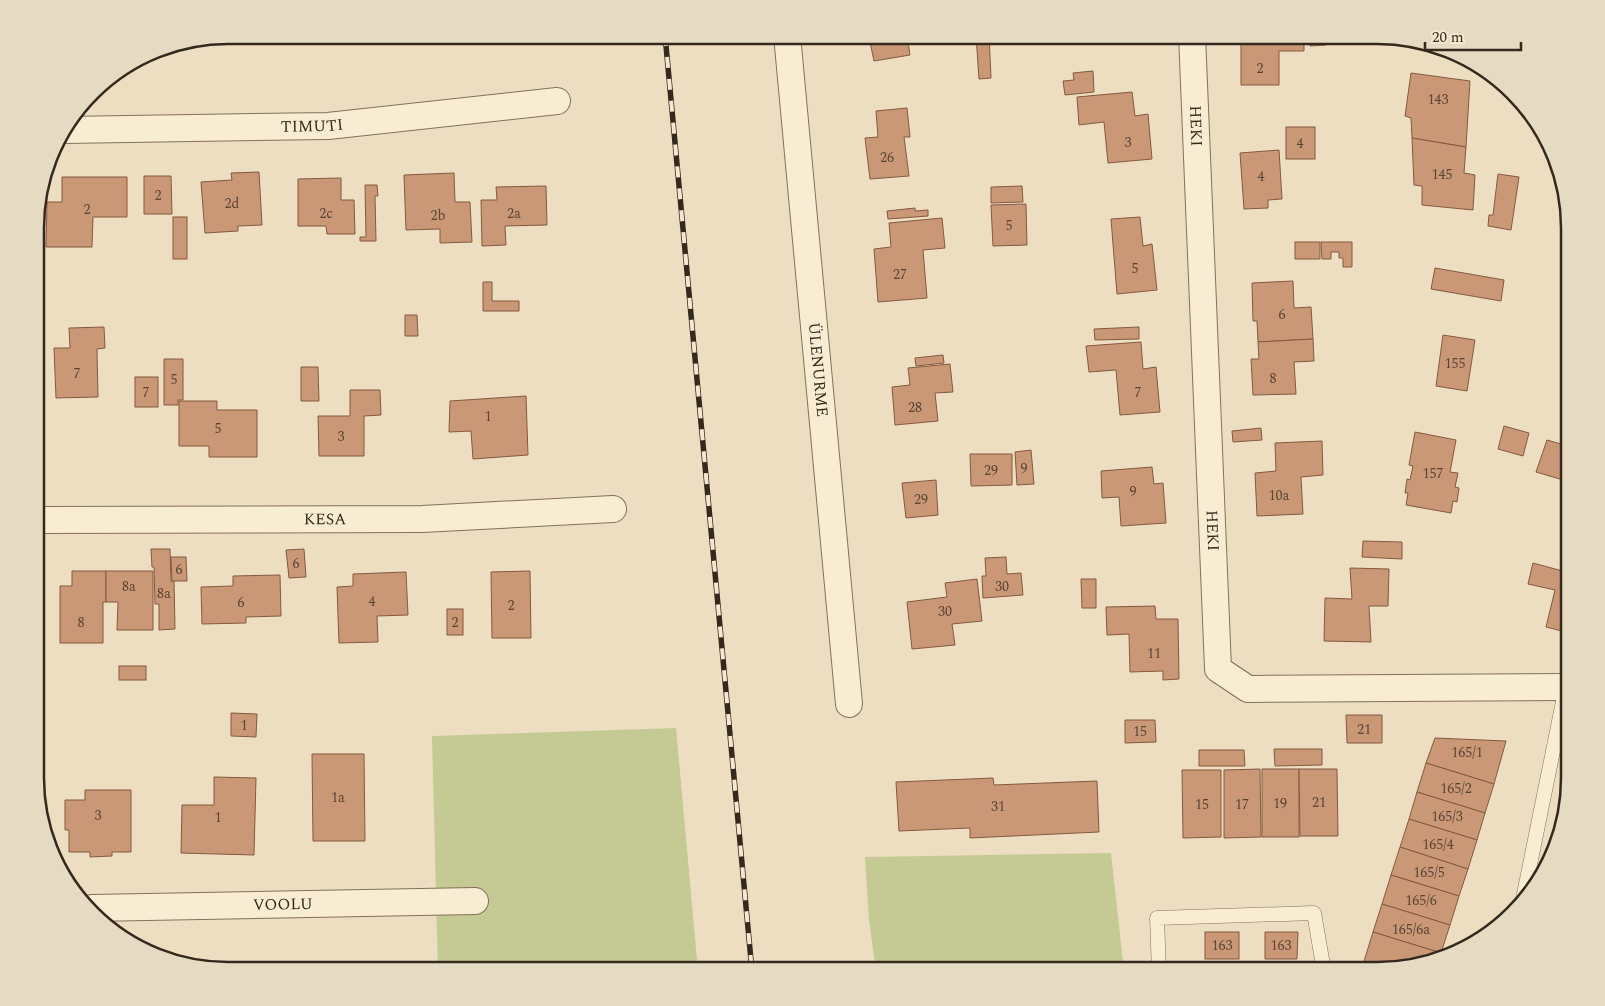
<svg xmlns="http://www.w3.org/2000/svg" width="1605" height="1006" font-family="Spectral,serif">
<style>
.green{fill:#c5ca95}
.building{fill:#ca9877;stroke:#84593f}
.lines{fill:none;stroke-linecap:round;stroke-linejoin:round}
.service-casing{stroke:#857059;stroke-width:15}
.minor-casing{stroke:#857059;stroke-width:28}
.service{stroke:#f8ecd3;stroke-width:14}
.minor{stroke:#f8ecd3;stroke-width:26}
.rail-casing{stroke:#35281d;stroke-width:5.5}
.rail{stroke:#f4e9d0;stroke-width:4;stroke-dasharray:11;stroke-linecap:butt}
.labels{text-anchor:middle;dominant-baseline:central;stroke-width:5;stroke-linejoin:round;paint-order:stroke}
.number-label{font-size:14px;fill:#5a4434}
.street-label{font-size:16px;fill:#35281d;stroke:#f4e9d0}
.rim{fill:none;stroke:#35281d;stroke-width:2.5}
</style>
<rect width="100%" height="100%" fill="#eddec1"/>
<!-- green -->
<g class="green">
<polygon points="676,728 698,971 438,971 432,736"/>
<polygon points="1111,853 1124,971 876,971 869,920 865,857"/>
</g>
<!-- building -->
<g class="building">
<polygon points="857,35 907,35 910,55 874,61 870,42 859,44"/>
<polygon points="976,35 989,35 991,78 979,79"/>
<polygon points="1099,35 1143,35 1143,39 1100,41"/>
<polygon points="1248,35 1304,35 1304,51 1279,51 1279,85 1241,85 1241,37 1248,37"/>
<polygon points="1310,35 1326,35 1326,45 1310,46"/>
<polygon points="1093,71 1094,92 1065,95 1063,81 1074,80 1073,73"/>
<polygon points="1411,73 1470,81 1466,147 1412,138 1411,118 1405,116"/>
<polygon points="1132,92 1135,116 1148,114 1152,159 1108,163 1104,122 1079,125 1077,97"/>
<polygon points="907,108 910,137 904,137 909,176 870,179 865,138 878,137 876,111"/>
<rect x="1286" y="127" width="29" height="32"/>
<polygon points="1412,138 1466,147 1464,173 1475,175 1473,210 1422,205 1422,186 1414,185"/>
<polygon points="1279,150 1282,199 1268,200 1268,208 1244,209 1240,153"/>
<polygon points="259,172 262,225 238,226 238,231 205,233 201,182 232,180 231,173"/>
<polygon points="454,173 455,202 470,202 472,242 440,243 440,229 406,230 404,175"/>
<polygon points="1498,174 1519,177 1511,230 1488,226 1489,215 1493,215"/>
<polygon points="144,176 171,176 172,214 144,214"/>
<polygon points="62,177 127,177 127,217 93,217 92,247 46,247 47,202 62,202"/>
<polygon points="341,178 341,200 354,200 355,234 327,234 326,226 298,226 298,179"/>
<polygon points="365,185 377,185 378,196 375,196 376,241 360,241 360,237 366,237"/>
<polygon points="546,186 547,225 505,226 506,245 482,246 481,200 497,200 496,187"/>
<polygon points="1022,186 1023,202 991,203 991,187"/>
<polygon points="1026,204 1027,245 993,246 991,205"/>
<polygon points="915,208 915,211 928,210 928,216 888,219 887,211"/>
<rect x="173" y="217" width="14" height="42"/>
<polygon points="1140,217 1143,246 1152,244 1157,290 1117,294 1111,219"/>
<polygon points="942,218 945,248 923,250 927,298 878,302 874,249 891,247 889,223"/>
<rect x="1295" y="242" width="25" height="17"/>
<polygon points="1321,242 1352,242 1352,267 1343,267 1343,258 1339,258 1339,252 1331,252 1331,259 1322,259"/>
<polygon points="1435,268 1504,280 1501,301 1431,289"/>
<polygon points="1293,281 1294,308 1311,307 1313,339 1258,342 1257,321 1253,321 1252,283"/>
<polygon points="483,282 492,282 492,301 519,301 519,311 483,311"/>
<polygon points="405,315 417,315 418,336 405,336"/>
<polygon points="104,327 105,348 97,349 98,397 56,398 54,348 70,348 69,328"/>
<polygon points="1139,327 1139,339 1095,340 1094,329"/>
<polygon points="1443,335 1475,340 1467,391 1436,386"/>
<polygon points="1313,339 1314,361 1294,362 1296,394 1253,395 1251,359 1259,359 1258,342"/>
<polygon points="1141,342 1143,369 1156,367 1160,412 1120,415 1116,370 1089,372 1086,346"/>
<polygon points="943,355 944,363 916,366 915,358"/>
<polygon points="164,359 183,359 183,400 178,400 178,405 164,405"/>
<polygon points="950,364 953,392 935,393 938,421 895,425 892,387 910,385 908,368"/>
<polygon points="301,367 318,367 319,401 301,401"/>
<rect x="135" y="377" width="23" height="30"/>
<polygon points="350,390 380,390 381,415 364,416 364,456 319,456 318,416 350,416"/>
<polygon points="526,396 528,455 473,459 471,431 449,432 450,401"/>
<polygon points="179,401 217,401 217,410 257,410 257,457 209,457 209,446 179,446"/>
<polygon points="1570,416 1570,482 1536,472 1547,440 1561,444"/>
<polygon points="1504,426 1529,433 1523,456 1498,449"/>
<polygon points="1261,428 1262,440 1233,442 1232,431"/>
<polygon points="1415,432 1456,440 1450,472 1458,473 1455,487 1459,488 1457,502 1453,501 1451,513 1406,505 1408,493 1405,493 1407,479 1410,480 1413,466 1409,465"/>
<polygon points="1322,441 1323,475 1301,477 1303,514 1257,516 1255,473 1276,471 1275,443"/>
<polygon points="1031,450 1034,484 1017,485 1015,452"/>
<polygon points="970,454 1012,454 1012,485 971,486"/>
<polygon points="1152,467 1154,484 1163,483 1166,523 1121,526 1119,497 1102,498 1101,471"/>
<polygon points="936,480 938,515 906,518 902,483"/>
<polygon points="1363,541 1402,542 1402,559 1362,557"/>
<polygon points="151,549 170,549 171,581 174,581 175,629 159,630 159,604 155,604 154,567 152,567"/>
<polygon points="304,549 306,577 289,578 286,550"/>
<polygon points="171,557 186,557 187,581 172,581"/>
<polygon points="1006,557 1007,574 1021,573 1023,595 983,598 982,576 986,576 985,558"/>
<polygon points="1533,563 1570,573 1570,633 1546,627 1555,590 1528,584"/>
<polygon points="1350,568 1389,569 1388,606 1369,606 1371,642 1324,641 1325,598 1352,599"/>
<polygon points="72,571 106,571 106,602 103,602 103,643 60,643 60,586 72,586"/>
<polygon points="106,571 153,571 153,630 117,630 118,602 106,602"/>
<polygon points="530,571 531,638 492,638 491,572"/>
<polygon points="406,572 408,615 377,616 378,642 339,643 337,587 353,586 353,574"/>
<polygon points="280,575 281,616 246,617 246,623 202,624 201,587 233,586 233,576"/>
<polygon points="977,579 982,621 952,624 955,645 912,649 907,602 947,597 945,583"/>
<polygon points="1081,579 1096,579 1096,608 1082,608"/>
<polygon points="1155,606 1156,619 1178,619 1179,679 1163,680 1163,671 1130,672 1129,634 1107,635 1106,607"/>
<rect x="447" y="609" width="16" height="26"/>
<rect x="119" y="666" width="27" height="14"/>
<polygon points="231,713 257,714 256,737 231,736"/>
<polygon points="1346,715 1382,715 1382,743 1347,743"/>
<polygon points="1125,720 1155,720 1156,742 1125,743"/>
<polygon points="1435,738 1506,741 1494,784 1426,763"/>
<polygon points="1274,749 1322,749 1322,765 1275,766"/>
<polygon points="1199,750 1244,750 1245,766 1199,766"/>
<polygon points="312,754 364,754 365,841 313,841"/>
<polygon points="1426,763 1494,784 1485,813 1417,792"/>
<polygon points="1260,769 1261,837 1224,838 1224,770"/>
<rect x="1262" y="769" width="37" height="68"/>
<polygon points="1299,769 1337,769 1338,836 1300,836"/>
<polygon points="1182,770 1221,770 1221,837 1183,838"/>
<polygon points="214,777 256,778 254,855 181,853 182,805 214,805"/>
<polygon points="993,778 994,785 1097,781 1099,832 970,838 970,828 899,831 896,782"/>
<polygon points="85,790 131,790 131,852 112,852 112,856 90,857 90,852 69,852 69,830 65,830 65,800 85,800"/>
<polygon points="1417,792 1485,813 1477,840 1409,819"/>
<polygon points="1409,819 1477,840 1468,869 1400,847"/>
<polygon points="1400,847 1468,869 1459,896 1391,875"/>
<polygon points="1391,875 1459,896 1450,925 1382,904"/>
<polygon points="1382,904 1450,925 1441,953 1373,932"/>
<rect x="1205" y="932" width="34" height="27"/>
<polygon points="1265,932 1298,932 1297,959 1265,959"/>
<polygon points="1373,932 1441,953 1440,955 1390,971 1361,971"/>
<polygon points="1318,964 1318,971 1184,971 1184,966"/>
</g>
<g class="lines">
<!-- service casing -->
<g class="service-casing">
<g id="service">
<polyline points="1523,899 1566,687"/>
<polyline points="1159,971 1157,918 1314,913 1324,971"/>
</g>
</g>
<!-- minor casing -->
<g class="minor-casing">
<g id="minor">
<path id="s1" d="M787,35L849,704"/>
<path id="s2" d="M1192,35L1218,669L1248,689L1570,687"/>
<path id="s3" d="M64,130L328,126L557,101"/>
<path id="s4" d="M37,520L422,519L613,509"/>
<path id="s5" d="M92,908L475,901"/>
</g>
</g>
<!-- service -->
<use href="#service" class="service"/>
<!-- minor -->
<use href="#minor" class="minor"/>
<!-- rail casing -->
<g class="rail-casing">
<polyline id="rail" points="665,35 752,971"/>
</g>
<!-- rail -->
<use href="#rail" class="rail"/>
</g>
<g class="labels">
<!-- number labels -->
<g class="number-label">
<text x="1260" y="68">2</text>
<text x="1438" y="99">143</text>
<text x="1128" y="142">3</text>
<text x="1300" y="143">4</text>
<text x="887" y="157">26</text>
<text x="1442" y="174">145</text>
<text x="1261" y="176">4</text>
<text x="158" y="195">2</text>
<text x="232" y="203">2d</text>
<text x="87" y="209">2</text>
<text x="326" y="213">2c</text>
<text x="514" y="213">2a</text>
<text x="438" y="215">2b</text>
<text x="1009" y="225">5</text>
<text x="1135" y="268">5</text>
<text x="900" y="274">27</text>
<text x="1282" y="314">6</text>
<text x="1455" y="363">155</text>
<text x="77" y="373">7</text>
<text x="1273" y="378">8</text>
<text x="174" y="379">5</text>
<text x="146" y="392">7</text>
<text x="1138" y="392">7</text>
<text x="915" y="407">28</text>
<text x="488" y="416">1</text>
<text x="218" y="428">5</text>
<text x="341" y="436">3</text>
<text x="1024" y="468">9</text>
<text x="991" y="470">29</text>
<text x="1433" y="473">157</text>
<text x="1133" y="491">9</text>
<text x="1279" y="495">10a</text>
<text x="921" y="499">29</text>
<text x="296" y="563">6</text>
<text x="179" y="569">6</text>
<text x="129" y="586">8a</text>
<text x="1002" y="586">30</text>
<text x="164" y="593">8a</text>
<text x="372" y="601">4</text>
<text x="241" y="602">6</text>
<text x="511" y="605">2</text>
<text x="945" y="611">30</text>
<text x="81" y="622">8</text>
<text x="455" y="622">2</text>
<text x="1154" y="653">11</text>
<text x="244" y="725">1</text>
<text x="1364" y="729">21</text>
<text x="1140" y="731">15</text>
<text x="1467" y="752">165/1</text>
<text x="1456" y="788">165/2</text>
<text x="338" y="797">1a</text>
<text x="1319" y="802">21</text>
<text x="1280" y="803">19</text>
<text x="1202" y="804">15</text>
<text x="1242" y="804">17</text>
<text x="998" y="806">31</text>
<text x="98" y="815">3</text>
<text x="1447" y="816">165/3</text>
<text x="218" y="817">1</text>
<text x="1438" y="844">165/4</text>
<text x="1429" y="872">165/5</text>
<text x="1421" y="900">165/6</text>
<text x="1411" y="929">165/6a</text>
<text x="1222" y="945">163</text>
<text x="1281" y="945">163</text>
</g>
<!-- street labels -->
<g class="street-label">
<text stroke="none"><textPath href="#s3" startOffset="248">TIMUTI</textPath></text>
<text stroke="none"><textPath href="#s2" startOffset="91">HEKI</textPath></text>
<text stroke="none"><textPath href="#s1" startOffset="336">ÜLENURME</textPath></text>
<text stroke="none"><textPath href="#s4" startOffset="288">KESA</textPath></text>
<text stroke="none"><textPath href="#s2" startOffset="496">HEKI</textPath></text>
<text stroke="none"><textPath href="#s5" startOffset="191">VOOLU</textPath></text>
</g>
</g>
<!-- crop -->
<path d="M0 0H1605V1006H0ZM228 44H1377A184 184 0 0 1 1561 228V778A184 184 0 0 1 1377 962H228A184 184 0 0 1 44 778V228A184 184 0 0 1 228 44Z" fill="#e5dac2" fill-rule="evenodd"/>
<path class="rim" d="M228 44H1377A184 184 0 0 1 1561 228V778A184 184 0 0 1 1377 962H228A184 184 0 0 1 44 778V228A184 184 0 0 1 228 44Z"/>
<!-- scale -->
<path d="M1425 42v8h96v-8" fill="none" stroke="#35281d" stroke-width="2.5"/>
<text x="1432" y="42" font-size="15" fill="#35281d" stroke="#f4e9d0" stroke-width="4" paint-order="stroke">20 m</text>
</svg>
